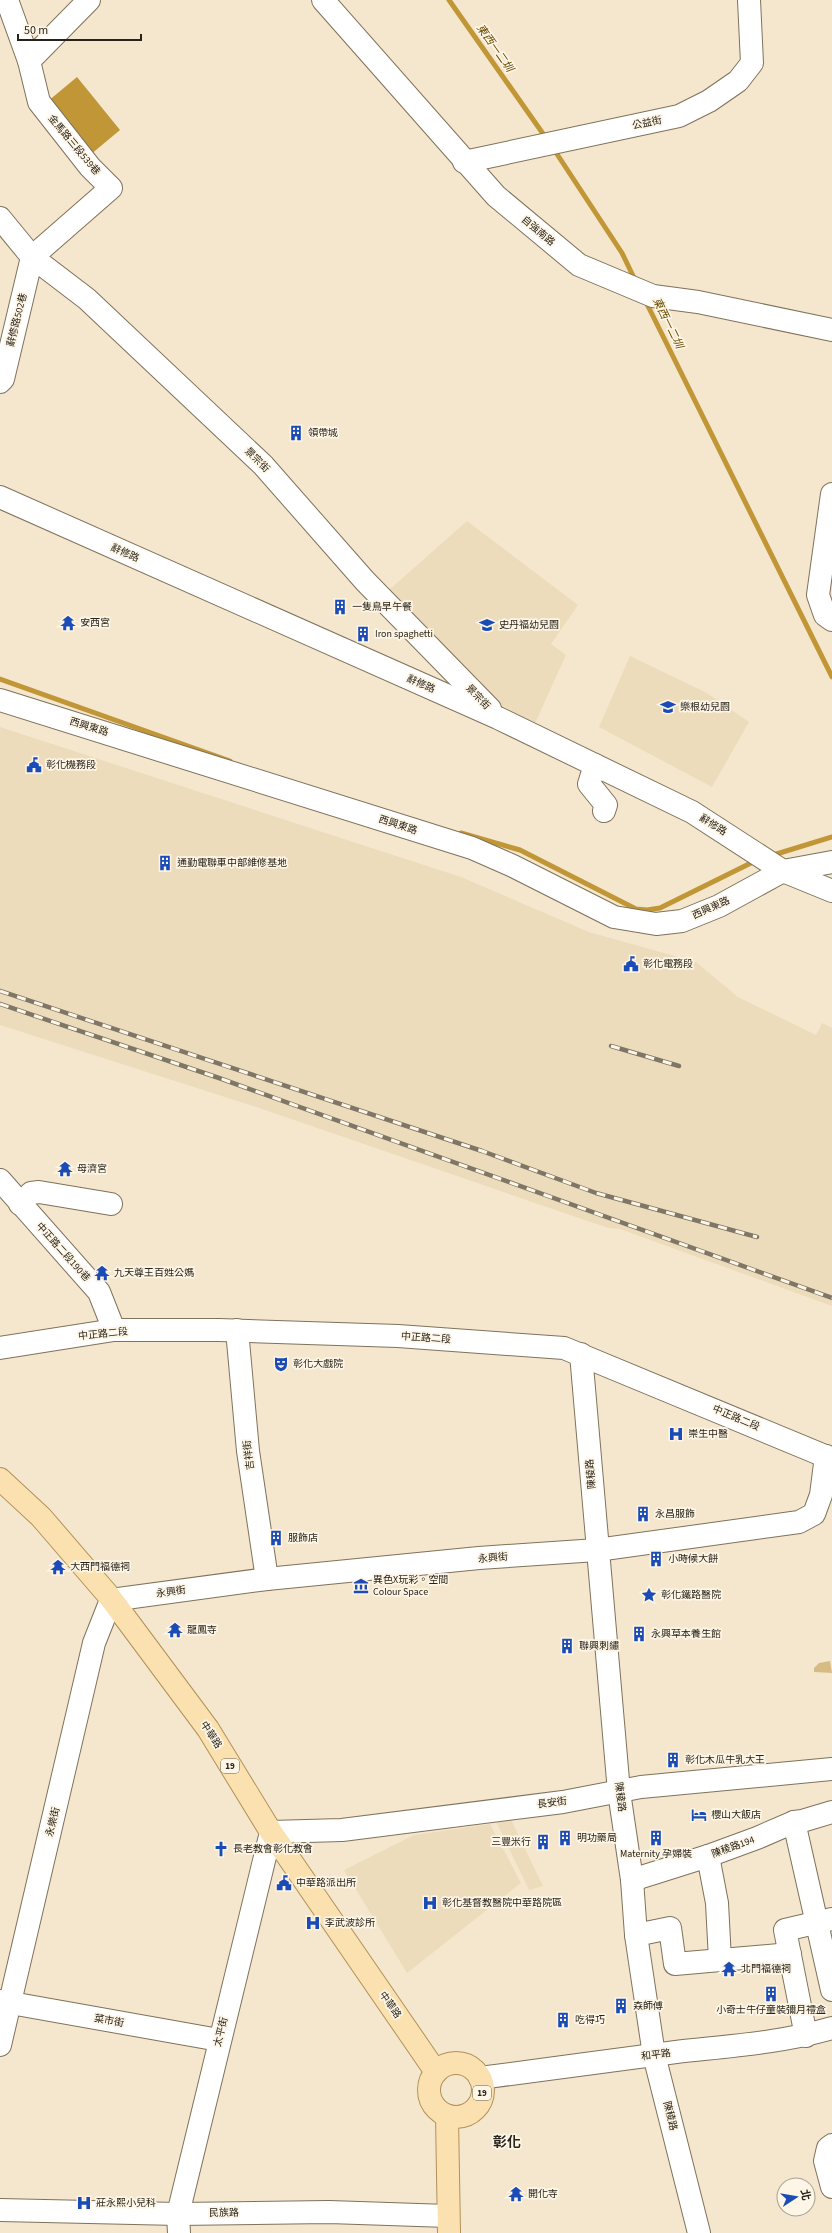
<svg xmlns="http://www.w3.org/2000/svg" width="832" height="2233" font-family="'Source Sans 3','Noto Sans TC',sans-serif">
<style>
.built{fill:#eddcbb}
.green{fill:#d7bb85}
.water{fill:#c19637}
.lines{fill:none;stroke-linecap:round;stroke-linejoin:round}
.stream{stroke:#c19637;stroke-width:5}
.minor-casing{stroke:#7f725b;stroke-width:24}
.major-casing{stroke:#b09258;stroke-width:24}
.minor{stroke:#fff;stroke-width:22}
.major{stroke:#fbe1af;stroke-width:22}
.rail-casing{stroke:#7f7666;stroke-width:4.5}
.rail{stroke:#fdf5e5;stroke-width:3;stroke-dasharray:9;stroke-linecap:butt}
.labels{text-anchor:middle;dominant-baseline:central;stroke-width:3.5;stroke-linejoin:round;paint-order:stroke}
.shield{fill:#fdf5e5;stroke:#686257;stroke-width:1}
.shield-label{font-size:9px;font-weight:bold;fill:#28231a}
.street-label{font-size:10px;fill:#28231a;stroke:#fdf5e5}
.poi-label{font-size:10px;fill:#28231a;stroke:#fdf5e5;text-anchor:start}
.water-label{font-size:11px;font-style:italic;fill:#694b00;stroke:#fdf5e5}
.district-label{font-size:14px;font-weight:bold;fill:#28231a;stroke:#fdf5e5}
</style>
<rect width="100%" height="100%" fill="#f5e7cd"/>
<!-- built -->
<g class="built">
<polygon points="467,521 578,605 551,644 566,655 531,732 494,709 381,597"/>
<polygon points="630,656 707,693 749,722 712,787 599,727"/>
<polygon points="0,727 461,877 589,932 696,962 738,997 816,1035 822,1023 832,1028 832,1306 620,1229 608,1228 253,1106 0,1025"/>
<polygon points="505,1807 543,1886 529,1890 490,1809"/>
<polygon points="490,1824 521,1883 407,1973 344,1870 414,1835"/>
</g>
<!-- green -->
<polygon class="green" points="830,1661 832,1673 814,1672 814,1668 819,1663"/>
<!-- water -->
<polygon class="water" points="77,77 120,130 90,155 47,102"/>
<g class="lines">
<!-- stream -->
<g class="stream">
<polyline points="449,0 546,138"/>
<polyline points="553,148 622,253 636,282"/>
<polyline points="645,300 832,677"/>
<polyline points="0,679 230,761"/>
<polyline points="461,833 520,850 636,909 647,910 660,908 755,861"/>
<polyline points="770,856 832,837"/>
</g>
<!-- minor casing -->
<g class="minor-casing">
<g id="minor">
<polyline points="323,0 496,196 579,265 653,296 698,302 832,330"/>
<polyline points="29,61 89,0"/>
<polyline points="464,162 679,116 709,101 738,81 752,63 749,0"/>
<polyline points="0,218 32,257 87,299 263,465 365,581 490,709"/>
<polyline points="0,382 3,379 32,257 111,188 90,167 39,102 29,61 7,0"/>
<polyline points="832,494 818,595 825,615 832,620"/>
<polyline points="0,497 498,718 692,812 783,871 832,891"/>
<polyline points="0,700 472,848 513,866 614,917 656,924 682,921 719,906 783,871 832,862"/>
<polyline points="595,765 589,784 606,805 604,811"/>
<polyline points="0,1180 99,1292 114,1330"/>
<polyline points="20,1204 31,1193 39,1192 111,1204"/>
<polyline points="237,1330 248,1451 267,1579"/>
<polyline points="0,1348 114,1330 219,1330 398,1336 564,1348 832,1459"/>
<polyline points="581,1354 619,1792 632,1880 636,1935 654,2055 699,2233"/>
<polyline points="794,1822 832,1990"/>
<polyline points="708,1856 717,1903 720,1960"/>
<polyline points="632,1880 708,1856 757,1838 794,1822 802,1821 832,1812"/>
<polyline points="636,1935 670,1928 675,1964 790,1954"/>
<polyline points="0,2001 219,2040"/>
<polyline points="806,2036 785,1930 832,1919"/>
<polyline points="0,2045 94,1643 111,1600 267,1579 479,1558 597,1550 799,1522 814,1514 821,1495 826,1456"/>
<path d="M480,2078C545,2070 611,2060 676,2052C729,2046 780,2043 832,2028"/>
<polyline points="832,2145 828,2148 825,2161 832,2187"/>
<polyline points="0,2210 178,2214 329,2212 448,2216"/>
<polyline points="179,2233 178,2214 271,1832 342,1830 563,1802 641,1787 832,1769"/>
</g>
</g>
<!-- major casing -->
<g class="major-casing">
<g id="major">
<polyline points="0,1479 41,1517 109,1596 208,1729 271,1832 436,2072"/>
<circle cx="456" cy="2090" r="27"/>
<polyline points="447,2116 449,2233"/>
</g>
</g>
<!-- minor -->
<use href="#minor" class="minor"/>
<!-- major -->
<use href="#major" class="major"/>
<!-- rail casing -->
<g class="rail-casing">
<g id="rail">
<polyline points="0,991 482,1151 596,1193 757,1237"/>
<polyline points="0,1004 219,1078 832,1298"/>
<polyline points="611,1046 679,1066"/>
</g>
</g>
<!-- rail -->
<use href="#rail" class="rail"/>
</g>
<!-- icons -->
<defs>
<g id="building-bare" transform="scale(1.2)"><path d="M-4-6H4V6H1V3H-1V6H-4ZM-2.5-4.3h1.7v1.8h-1.7ZM.8-4.3h1.7v1.8H.8ZM-2.5-1h1.7V.8h-1.7ZM.8-1h1.7V.8H.8Z" fill="#1a4bb7" stroke="#fdf5e5" stroke-width="2.5" paint-order="stroke"/></g>
<g id="temple-bare" transform="scale(1.2)"><path d="M0-6L5-2H3V0L6.5 2.5H4V6H1.5V3h-3V6H-4V2.5H-6.5L-3 0V-2H-5Z" fill="#1a4bb7" stroke="#fdf5e5" stroke-width="2.5" paint-order="stroke"/></g>
<g id="school-bare" transform="scale(1.2)"><path d="M0-5L7-2L0 1L-7-2ZM-4 1L0 2.5L4 1V4Q0 6-4 4Z" fill="#1a4bb7" stroke="#fdf5e5" stroke-width="2.5" paint-order="stroke"/></g>
<g id="civic-bare" transform="scale(1.2)"><path d="M-.6-6.5H3V-4.5H.6V-3L4-1V1h2V6H-6V1h2V-1L-.6-3ZM-1.2 2.5V6h2.4V2.5Z" fill="#1a4bb7" stroke="#fdf5e5" stroke-width="2.5" paint-order="stroke"/></g>
<g id="theatre-bare" transform="scale(1.2)"><path d="M-5-5.5Q0-4 5-5.5V0Q5 5 0 6Q-5 5-5 0ZM-3.3-2.5H-1v1.5H-3.3ZM1-2.5H3.3v1.5H1ZM-2.8 1Q0 5.5 2.8 1Z" fill="#1a4bb7" stroke="#fdf5e5" stroke-width="2.5" paint-order="stroke"/></g>
<g id="hospital-bare" transform="scale(1.2)"><path d="M-5-5h3v3.5h4V-5h3V5h-3V1.5h-4V5h-3Z" fill="#1a4bb7" stroke="#fdf5e5" stroke-width="2.5" paint-order="stroke"/></g>
<g id="museum-bare" transform="scale(1.2)"><path d="M0-6L6-3V-2H-6V-3ZM-5-1h2V3h-2ZM-1-1h2V3h-2ZM3-1h2V3H3ZM-6 4H6V6H-6Z" fill="#1a4bb7" stroke="#fdf5e5" stroke-width="2.5" paint-order="stroke"/></g>
<g id="sight-bare" transform="scale(1.2)"><path d="M0-6L1.8-2.2L6-1.7L2.9 1.2L3.7 5.4L0 3.3L-3.7 5.4L-2.9 1.2L-6-1.7L-1.8-2.2Z" fill="#1a4bb7" stroke="#fdf5e5" stroke-width="2.5" paint-order="stroke"/></g>
<g id="hotel-bare" transform="scale(1.2)"><path d="M-6-4.5h1.5V1H6V5H4.5V3h-9V5H-6ZM-4 0a1.8 1.8 0 1 1 3.6 0ZM.5 0V-2.5h3Q6-2.5 6 0Z" fill="#1a4bb7" stroke="#fdf5e5" stroke-width="2.5" paint-order="stroke"/></g>
<g id="church-bare" transform="scale(1.2)"><path d="M-1.2-6h2.4v3.5h3.3v2.4h-3.3V6h-2.4V-.1h-3.3v-2.4h3.3Z" fill="#1a4bb7" stroke="#fdf5e5" stroke-width="2.5" paint-order="stroke"/></g>
</defs>
<g fill-rule="evenodd">
<use href="#building-bare" x="296" y="433"/>
<use href="#building-bare" x="340" y="607"/>
<use href="#temple-bare" x="68" y="623"/>
<use href="#school-bare" x="487" y="625"/>
<use href="#building-bare" x="363" y="634"/>
<use href="#school-bare" x="668" y="707"/>
<use href="#civic-bare" x="34" y="765"/>
<use href="#building-bare" x="165" y="863"/>
<use href="#civic-bare" x="631" y="964"/>
<use href="#temple-bare" x="65" y="1169"/>
<use href="#temple-bare" x="102" y="1273"/>
<use href="#theatre-bare" x="281" y="1364"/>
<use href="#hospital-bare" x="676" y="1434"/>
<use href="#building-bare" x="643" y="1514"/>
<use href="#building-bare" x="276" y="1538"/>
<use href="#building-bare" x="656" y="1559"/>
<use href="#temple-bare" x="58" y="1567"/>
<use href="#museum-bare" x="361" y="1586"/>
<use href="#sight-bare" x="649" y="1595"/>
<use href="#temple-bare" x="175" y="1630"/>
<use href="#building-bare" x="639" y="1634"/>
<use href="#building-bare" x="567" y="1646"/>
<use href="#building-bare" x="673" y="1760"/>
<use href="#hotel-bare" x="699" y="1815"/>
<use href="#building-bare" x="565" y="1838"/>
<use href="#building-bare" x="656" y="1838"/>
<use href="#building-bare" x="543" y="1842"/>
<use href="#church-bare" x="221" y="1849"/>
<use href="#civic-bare" x="284" y="1883"/>
<use href="#hospital-bare" x="430" y="1903"/>
<use href="#hospital-bare" x="313" y="1923"/>
<use href="#temple-bare" x="729" y="1969"/>
<use href="#building-bare" x="771" y="1994"/>
<use href="#building-bare" x="621" y="2006"/>
<use href="#building-bare" x="563" y="2020"/>
<use href="#temple-bare" x="516" y="2194"/>
<use href="#hospital-bare" x="84" y="2203"/>
</g>
<g class="labels">
<!-- shield labels -->
<g class="shield">
<rect x="221" y="1759" width="18" height="14" rx="3"/>
<rect x="473" y="2086" width="18" height="14" rx="3"/>
</g>
<g class="shield-label">
<text x="230" y="1766">19</text>
<text x="482" y="2093">19</text>
</g>
<!-- street labels -->
<g class="street-label">
<text transform="translate(647 123) rotate(-12)">公益街</text>
<text transform="translate(74 145) rotate(50)">金馬路三段539巷</text>
<text transform="translate(538 231) rotate(40)">自強南路</text>
<text transform="translate(17 320) rotate(-76)">辭修路502巷</text>
<text transform="translate(257 460) rotate(45)">景宗街</text>
<text transform="translate(125 553) rotate(24)">辭修路</text>
<text transform="translate(421 684) rotate(24)">辭修路</text>
<text transform="translate(478 697) rotate(46)">景宗街</text>
<text transform="translate(89 727) rotate(17)">西興東路</text>
<text transform="translate(398 825) rotate(18)">西興東路</text>
<text transform="translate(713 825) rotate(32)">辭修路</text>
<text transform="translate(711 908) rotate(-24)">西興東路</text>
<text transform="translate(63 1252) rotate(48)">中正路二段190巷</text>
<text transform="translate(103 1334) rotate(-6)">中正路二段</text>
<text transform="translate(426 1338) rotate(4)">中正路二段</text>
<text transform="translate(736 1418) rotate(23)">中正路二段</text>
<text transform="translate(249 1455) rotate(-97)">吉祥街</text>
<text transform="translate(591 1474) rotate(-95)">陳稜路</text>
<text transform="translate(493 1558) rotate(-5)">永興街</text>
<text transform="translate(171 1592) rotate(-8)">永興街</text>
<text transform="translate(211 1735) rotate(57)">中華路</text>
<text transform="translate(620 1797) rotate(83)">陳稜路</text>
<text transform="translate(552 1803) rotate(-7)">長安街</text>
<text transform="translate(53 1822) rotate(-76)">永樂街</text>
<text transform="translate(733 1847) rotate(-20)">陳稜路194</text>
<text transform="translate(390 2005) rotate(55)">中華路</text>
<text transform="translate(109 2021) rotate(10)">菜市街</text>
<text transform="translate(221 2032) rotate(-76)">太平街</text>
<text transform="translate(656 2055) rotate(-7)">和平路</text>
<text transform="translate(670 2116) rotate(76)">陳稜路</text>
<text transform="translate(224 2213) rotate(-1)">民族路</text>
</g>
<!-- poi labels -->
<g class="poi-label">
<text x="308" y="433">領帶城</text>
<text x="352" y="607">一隻鳥早午餐</text>
<text x="80" y="623">安西宮</text>
<text x="499" y="625">史丹福幼兒園</text>
<text x="375" y="634">Iron spaghetti</text>
<text x="680" y="707">樂根幼兒園</text>
<text x="46" y="765">彰化機務段</text>
<text x="177" y="863">通勤電聯車中部維修基地</text>
<text x="643" y="964">彰化電務段</text>
<text x="77" y="1169">母濟宮</text>
<text x="114" y="1273">九天尊王百姓公媽</text>
<text x="293" y="1364">彰化大戲院</text>
<text x="688" y="1434">崇生中醫</text>
<text x="655" y="1514">永昌服飾</text>
<text x="288" y="1538">服飾店</text>
<text x="668" y="1559">小時候大餅</text>
<text x="70" y="1567">大西門福德祠</text>
<text x="373" y="1580">異色X玩彩。空間<tspan x="373" dy="12">Colour Space</tspan></text>
<text x="661" y="1595">彰化鐵路醫院</text>
<text x="187" y="1630">龍鳳寺</text>
<text x="651" y="1634">永興草本養生館</text>
<text x="579" y="1646">聯興刺繡</text>
<text x="685" y="1760">彰化木瓜牛乳大王</text>
<text x="711" y="1815">櫻山大飯店</text>
<text x="577" y="1838">明功藥局</text>
<text x="531" y="1842" text-anchor="end">三豐米行</text>
<text x="233" y="1849">長老教會彰化教會</text>
<text x="656" y="1854" text-anchor="middle">Maternity 孕婦裝</text>
<text x="296" y="1883">中華路派出所</text>
<text x="442" y="1903">彰化基督教醫院中華路院區</text>
<text x="325" y="1923">李武波診所</text>
<text x="741" y="1969">北門福德祠</text>
<text x="633" y="2006">𡘙師傅</text>
<text x="771" y="2010" text-anchor="middle">小奇士牛仔童裝彌月禮盒</text>
<text x="575" y="2020">吃得巧</text>
<text x="528" y="2194">開化寺</text>
<text x="96" y="2203">莊永熙小兒科</text>
</g>
<!-- water labels -->
<g class="water-label">
<text transform="translate(495 48) rotate(55)">東西一二圳</text>
<text transform="translate(668 323) rotate(64)">東西一二圳</text>
</g>
<!-- district labels -->
<g class="district-label">
<text x="507" y="2143">彰化</text>
</g>
</g>
<!-- north arrow -->
<g transform="translate(796 2197) rotate(78)"><circle r="19" fill="#fdf5e5" stroke="#a8a194"/>
<path d="M0-3L7 15L0 10L-7 15Z" fill="#1a4bb7"/>
<text y="-6" font-size="11" font-weight="bold" text-anchor="middle" fill="#28231a">北</text>
</g>
<!-- scale -->
<path d="M18 34v6h123v-6" fill="none" stroke="#28231a" stroke-width="2"/>
<text x="24" y="34" font-size="12" fill="#28231a" stroke="#fdf5e5" stroke-width="3" paint-order="stroke">50 m</text>
</svg>
